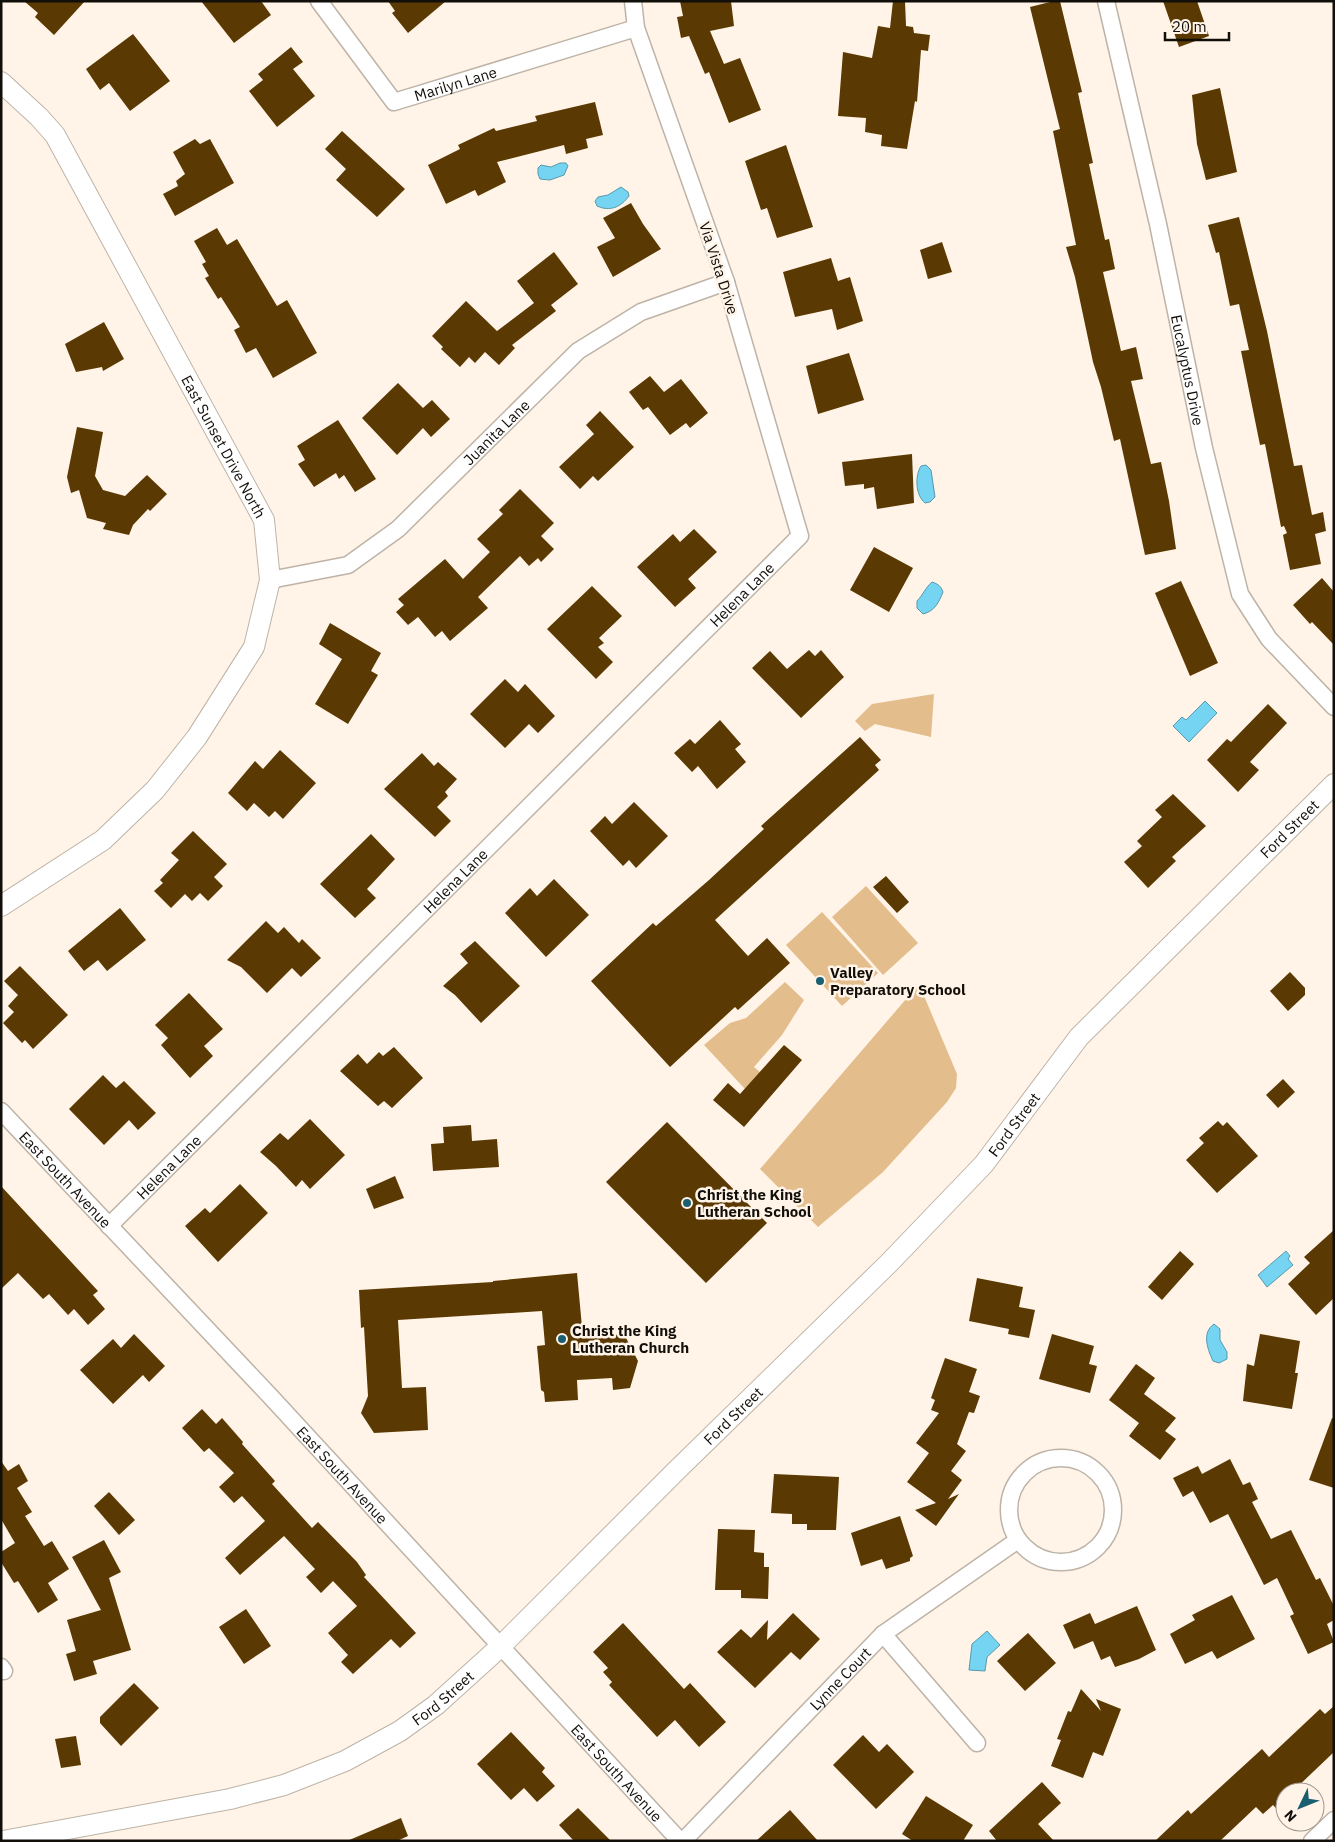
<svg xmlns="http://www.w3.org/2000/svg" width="1335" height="1842" font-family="'IBM Plex Sans',sans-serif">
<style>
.green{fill:#e4bd8d}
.water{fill:#74d4f1;stroke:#5799ac}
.building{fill:#5b3902}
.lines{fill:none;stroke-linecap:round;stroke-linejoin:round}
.minor-casing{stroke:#bdb3a7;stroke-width:19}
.tertiary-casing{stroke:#bdb3a7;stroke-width:22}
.minor{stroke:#fff;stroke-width:16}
.tertiary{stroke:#fff;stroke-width:20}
.poi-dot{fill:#1a5f71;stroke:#fff4e7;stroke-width:2}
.labels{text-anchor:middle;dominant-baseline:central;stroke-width:5;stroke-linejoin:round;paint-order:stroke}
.street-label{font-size:15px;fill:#120f0a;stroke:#fff4e7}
.poi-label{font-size:15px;font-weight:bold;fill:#120f0a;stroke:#fff4e7;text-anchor:start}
</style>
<rect width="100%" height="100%" fill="#fff4e7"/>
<!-- green -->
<g class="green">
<polygon points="934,694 931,737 875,724 865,731 855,721 872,704"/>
<polygon points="866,886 918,943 883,975 832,917"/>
<polygon points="822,912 878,973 842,1006 786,945"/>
<polygon points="785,982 804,1000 782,1035 754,1067 760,1072 745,1089 704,1045 730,1023 746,1018"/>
<polygon points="919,984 957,1074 956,1088 947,1102 883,1172 818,1227 760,1169"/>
</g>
<!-- water -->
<g class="water">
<polygon points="560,163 566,163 568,166 564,175 550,180 540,179 538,174 538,168 541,165 551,167"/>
<path d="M621,187L628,192L629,196C621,207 610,212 597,206L595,201L598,197L608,195Z"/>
<path d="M926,465L931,470L935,497L930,502L925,503C915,495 915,475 921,466Z"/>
<path d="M932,582C938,584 941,586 943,592C939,602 935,611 923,614L917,608V601C923,595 925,588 932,582Z"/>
<polygon points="1205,701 1217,713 1189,742 1173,726 1182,717 1186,720"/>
<polygon points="1286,1251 1290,1256 1288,1259 1293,1265 1267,1287 1258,1275"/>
<path d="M1214,1324L1220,1329V1340L1227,1352V1359L1219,1363L1213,1361C1208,1350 1201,1333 1214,1324Z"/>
<polygon points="987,1631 1000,1645 987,1657 985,1671 969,1670 972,1644"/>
</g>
<!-- building -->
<g class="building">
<polygon points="24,1 85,1 54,35 35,17 38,13"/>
<polygon points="201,1 261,1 271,15 234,43"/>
<polygon points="388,1 446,1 408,33 392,13 395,11"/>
<polygon points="680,1 731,1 734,26 710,31 724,64 740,58 761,110 729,123 709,72 705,74 689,36 681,38 677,17 683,16"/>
<polygon points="893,1 905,1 906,26 913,27 914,33 930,35 928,51 921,50 917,102 915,101 907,149 881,146 882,135 865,132 866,118 838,116 843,52 872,58 878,26 890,28"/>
<polygon points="1054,1 1060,1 1082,92 1078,93 1093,163 1089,164 1105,240 1109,239 1115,269 1103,272 1121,351 1136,347 1143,379 1131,381 1151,464 1161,462 1169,501 1176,549 1145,555 1120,439 1114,441 1101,387 1093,362 1075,277 1066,247 1076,245 1053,131 1060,129 1030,7"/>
<polygon points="1163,1 1197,1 1209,36 1179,47"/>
<polygon points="133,34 170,81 130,111 109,83 100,90 86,69"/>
<polygon points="291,47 303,62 293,69 315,96 277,127 249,91 263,80 258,74"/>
<polygon points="1220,88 1237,172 1206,180 1197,144 1192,95"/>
<polygon points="595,102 603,135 586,139 588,148 566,154 564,145 497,162 506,182 478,196 475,190 446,204 428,165 460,149 458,145 494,128 496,131 537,121 535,116"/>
<polygon points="342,131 405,189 377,217 336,180 346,169 325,149"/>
<polygon points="195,139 200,144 210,139 234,183 175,216 163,194 178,186 176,181 185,174 173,152"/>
<polygon points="786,145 813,227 777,238 767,208 761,210 745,161"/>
<polygon points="631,203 643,224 661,249 613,277 597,247 615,238 603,218"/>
<polygon points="1239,217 1267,331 1294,466 1302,465 1312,515 1323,512 1326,531 1315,534 1321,564 1290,570 1283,535 1287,533 1284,526 1281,527 1265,444 1260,445 1241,351 1249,350 1239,304 1230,306 1219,252 1216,253 1208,225"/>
<polygon points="217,228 227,245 237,239 277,306 287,300 317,353 273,378 256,348 246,353 234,330 240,327 221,297 218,299 205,278 209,276 202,264 206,262 194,241"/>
<polygon points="942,242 952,272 928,279 920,250"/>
<polygon points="554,252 578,284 551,305 556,311 512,345 515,348 499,365 485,352 475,363 469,357 460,367 441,349 443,347 432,336 466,301 497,331 534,303 517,281"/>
<polygon points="831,258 838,281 850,277 863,321 837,330 832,309 795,317 783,272"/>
<polygon points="104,322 124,359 103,371 102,367 76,372 65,344"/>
<polygon points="849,353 864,400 818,414 806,366"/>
<polygon points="650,376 664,392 681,379 708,413 690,428 686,423 670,435 648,407 643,410 629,392"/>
<polygon points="398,383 423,408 432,400 450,419 431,437 423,428 397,455 362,418"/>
<polygon points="600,411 634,447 598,481 593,476 580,489 559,467 594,434 586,425"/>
<polygon points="338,420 376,479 355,492 344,475 339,479 336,473 314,487 298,464 305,460 297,446"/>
<polygon points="77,427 103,432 95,476 103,490 125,496 147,475 167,494 150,511 148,509 133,525 129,535 103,529 106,523 87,518 79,490 71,493 67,477"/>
<polygon points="912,454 914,503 877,509 874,487 864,489 864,484 845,486 842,462"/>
<polygon points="520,489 554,523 541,536 554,549 541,562 538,558 529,566 520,556 478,597 488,608 450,641 442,631 435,637 418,617 408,625 396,612 404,605 398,599 445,559 463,579 490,552 477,539 503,514 499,510"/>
<polygon points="694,529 717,552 688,579 696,588 675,607 637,567 673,534 680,542"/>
<polygon points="874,547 913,568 889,612 850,590"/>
<polygon points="1322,578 1334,592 1334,645 1312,622 1310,624 1293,605"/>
<polygon points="1181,581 1218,663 1190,676 1155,593"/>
<polygon points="592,586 622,616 599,638 604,643 598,647 613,662 596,679 547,629"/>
<polygon points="330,623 381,653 371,671 378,675 348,724 315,704 342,659 319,644"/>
<polygon points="809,650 815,656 821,650 844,677 801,718 752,668 770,651 787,669"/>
<polygon points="505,679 518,692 525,684 555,716 538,733 529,724 505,748 470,714"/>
<polygon points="1268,704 1287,723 1250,762 1259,770 1238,792 1207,760 1227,739 1231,742"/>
<polygon points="720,720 741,744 735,749 746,762 717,789 698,766 692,772 674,753 690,739 695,744"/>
<polygon points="860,737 881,760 875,765 879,770 715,920 748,956 767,938 790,963 738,1010 735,1007 670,1067 591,981 653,923 656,926 709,880 764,829 761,826"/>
<polygon points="280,750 316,783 283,819 275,811 269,817 254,803 247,811 228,793 255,761 263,769"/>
<polygon points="422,753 434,766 438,762 457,779 445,792 448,796 437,807 451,821 435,837 384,789"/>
<polygon points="1173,794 1206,826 1172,857 1176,861 1148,888 1124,862 1142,846 1137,841 1162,817 1155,810"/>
<polygon points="634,802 668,836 636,868 629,860 623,866 590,831 605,816 612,824"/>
<polygon points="193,831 227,864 214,877 223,886 208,901 200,893 192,901 185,894 171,908 154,891 163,883 160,880 179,860 171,853"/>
<polygon points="371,834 395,859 367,889 376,898 355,918 320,884"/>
<polygon points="886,876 909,902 897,913 873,887"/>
<polygon points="554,879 589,915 546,957 505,913 530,888 537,896"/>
<polygon points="120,908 146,940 107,971 98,960 84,971 68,951"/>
<polygon points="266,921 278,933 284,927 299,943 302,939 321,958 301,977 292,968 267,993 241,967 227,960"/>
<polygon points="475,941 520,986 481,1023 455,995 443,986 468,963 460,954"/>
<polygon points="20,966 68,1015 33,1049 25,1040 22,1043 3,1023 14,1012 8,1006 18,995 4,981"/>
<polygon points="1290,972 1305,988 1305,995 1288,1011 1270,991"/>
<polygon points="189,993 223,1029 204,1046 213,1056 190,1078 161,1045 168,1038 155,1025"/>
<polygon points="784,1045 802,1060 744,1127 713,1100 728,1083 740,1094"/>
<polygon points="394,1047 423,1078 392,1108 384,1101 378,1106 340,1071 358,1054 367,1064 379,1052 383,1056"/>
<polygon points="103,1075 116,1088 124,1081 156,1113 138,1130 129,1120 104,1145 69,1109"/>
<polygon points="1283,1079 1295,1092 1278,1108 1266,1095"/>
<polygon points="310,1119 345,1155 310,1189 302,1180 296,1187 276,1166 260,1152 280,1133 288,1140"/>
<polygon points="1218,1121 1223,1126 1227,1122 1258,1156 1217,1193 1186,1160 1204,1143 1199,1138"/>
<polygon points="667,1122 767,1223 706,1283 606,1182"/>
<polygon points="471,1125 472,1141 497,1139 499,1167 433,1171 431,1144 444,1143 443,1127"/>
<polygon points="395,1176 404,1198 374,1209 366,1189"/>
<polygon points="240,1184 268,1213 218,1262 185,1226 205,1208 210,1213"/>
<polygon points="1,1186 98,1291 93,1295 105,1309 88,1325 74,1309 68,1315 49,1294 43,1299 18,1273 1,1289"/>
<polygon points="1334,1230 1334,1298 1316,1315 1288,1284 1310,1263 1304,1257"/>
<polygon points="1180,1251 1194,1264 1162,1300 1148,1287"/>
<polygon points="577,1273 583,1338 624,1334 638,1361 630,1388 613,1390 612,1378 577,1380 578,1400 545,1402 544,1392 541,1390 537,1346 545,1345 542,1311 398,1320 402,1388 426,1387 428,1430 374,1433 361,1413 368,1396 364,1327 361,1328 359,1290 493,1282 493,1281"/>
<polygon points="977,1278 1023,1287 1019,1307 1035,1310 1029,1338 1008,1334 1009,1329 969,1321"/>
<polygon points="134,1334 165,1366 149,1382 143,1375 113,1404 80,1370 113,1339 121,1348"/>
<polygon points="1052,1334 1094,1346 1089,1364 1097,1366 1090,1393 1039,1379"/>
<polygon points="1260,1334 1300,1341 1295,1373 1298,1373 1292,1409 1243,1401 1247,1364 1254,1366"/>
<polygon points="945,1358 977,1369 969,1392 980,1396 974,1413 969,1412 957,1444 966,1451 951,1471 962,1480 948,1499 959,1494 936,1526 915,1510 936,1503 907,1482 929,1453 916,1443 939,1413 931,1410 935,1400 931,1398"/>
<polygon points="1136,1364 1155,1378 1144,1394 1176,1418 1165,1431 1176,1439 1160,1460 1129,1436 1139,1423 1109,1400"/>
<polygon points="202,1409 216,1424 222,1418 243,1442 242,1444 275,1481 272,1484 312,1528 318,1522 357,1562 366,1575 364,1577 416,1633 400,1648 391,1639 353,1674 341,1662 348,1655 328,1633 357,1606 333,1581 321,1593 306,1577 315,1569 284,1536 240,1575 225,1558 265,1521 242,1496 234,1503 219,1487 234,1473 209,1448 204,1452 182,1428"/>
<polygon points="1332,1418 1334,1419 1334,1488 1309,1480"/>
<polygon points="1230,1459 1243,1485 1250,1482 1258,1499 1252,1502 1271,1539 1291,1530 1316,1580 1320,1578 1334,1606 1334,1620 1327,1624 1334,1642 1308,1654 1290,1616 1294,1614 1277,1578 1264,1585 1228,1514 1210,1523 1193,1491 1183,1497 1173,1478 1198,1466 1202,1474"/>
<polygon points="1,1461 8,1471 19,1464 28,1481 17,1488 32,1512 25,1516 44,1546 52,1541 69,1569 48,1583 58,1600 38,1613 18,1581 14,1583 1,1562 1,1552 15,1543 1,1519"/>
<polygon points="774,1474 839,1477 836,1530 807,1530 807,1524 792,1524 792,1514 771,1513"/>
<polygon points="109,1492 135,1520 119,1535 94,1506"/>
<polygon points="900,1516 913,1556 910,1558 910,1561 886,1569 882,1559 861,1566 851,1533"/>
<polygon points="718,1529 755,1530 754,1552 764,1553 764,1567 769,1567 768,1599 741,1598 741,1590 715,1590"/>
<polygon points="104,1540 121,1572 109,1578 131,1650 93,1661 97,1674 74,1681 66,1654 76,1651 67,1620 101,1610 72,1557"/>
<polygon points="1232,1595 1255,1639 1217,1659 1212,1651 1185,1664 1170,1634 1195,1620 1192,1615"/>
<polygon points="1137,1606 1156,1650 1139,1659 1115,1667 1110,1656 1101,1660 1093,1641 1074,1649 1063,1625 1090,1613 1095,1624"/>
<polygon points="246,1609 271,1646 244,1664 219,1627"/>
<polygon points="793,1613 820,1639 800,1660 791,1652 755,1688 717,1652 741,1629 751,1638 768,1620 767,1640"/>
<polygon points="623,1623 684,1689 690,1683 726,1722 699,1747 675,1720 657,1737 609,1685 612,1682 603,1672 608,1668 593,1652"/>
<polygon points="1028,1633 1056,1663 1025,1691 997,1661"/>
<polygon points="134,1683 159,1708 121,1746 100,1723 100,1717"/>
<polygon points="1081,1689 1101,1711 1096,1699 1121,1709 1103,1756 1093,1752 1083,1778 1051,1766 1061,1740 1057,1739 1068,1711 1071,1712"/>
<polygon points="1334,1706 1334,1752 1292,1792 1285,1792 1285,1818 1273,1805 1263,1814 1256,1807 1220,1841 1155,1841 1188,1810 1191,1814 1262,1749 1269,1757 1320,1709 1325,1714"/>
<polygon points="511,1732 545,1768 542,1772 555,1786 537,1802 524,1788 511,1800 477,1764"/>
<polygon points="863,1735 879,1752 887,1744 914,1772 876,1809 833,1765"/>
<polygon points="76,1736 81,1765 61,1768 55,1739"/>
<polygon points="1042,1782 1061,1803 1038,1824 1054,1841 997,1841 989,1831"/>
<polygon points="926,1796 973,1825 963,1841 913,1841 902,1834"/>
<polygon points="578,1808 611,1841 574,1841 559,1825"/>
<polygon points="790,1810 818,1841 756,1841"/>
<polygon points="401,1818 408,1836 397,1841 347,1841"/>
</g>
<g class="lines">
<!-- minor casing -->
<g class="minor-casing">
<g id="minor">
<path id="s1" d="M319,1L394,102L636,28"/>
<path id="s2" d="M1106,1L1158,224L1204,448L1240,594L1269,639L1334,707"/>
<path id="s3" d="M270,580L348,565L398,529L578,351L641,312L726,282"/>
<path id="s4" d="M1,1111L271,1397L680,1841"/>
<path id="s5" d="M109,1226L800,536L726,282L636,28L633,1"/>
<circle cx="1061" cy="1510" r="52"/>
<polyline points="883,1634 977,1743"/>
<polyline points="1,1667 4,1671"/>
<path id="s6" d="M683,1841L883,1634L1018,1540"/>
<polyline points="1312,1841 1334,1820"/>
</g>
</g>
<!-- tertiary casing -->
<g class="tertiary-casing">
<g id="tertiary">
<path id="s7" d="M1,82L39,117L55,135L264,520L270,580L254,647L197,737L155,790L103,840L1,906"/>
<path id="s8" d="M3,1841L230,1799L284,1785L345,1761L400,1731L436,1705L500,1647L677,1470L889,1263L984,1164L1079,1037L1334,784"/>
</g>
</g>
<!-- minor -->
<use href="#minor" class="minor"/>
<!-- tertiary -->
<use href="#tertiary" class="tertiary"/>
</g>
<!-- markers -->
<g class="poi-dot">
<circle cx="820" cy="981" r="5"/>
<circle cx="687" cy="1203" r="5"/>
<circle cx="562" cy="1339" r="5"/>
</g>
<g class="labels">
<!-- street labels -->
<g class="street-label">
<text stroke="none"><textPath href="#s1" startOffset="190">Marilyn Lane</textPath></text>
<text transform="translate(719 268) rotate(72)">Via Vista Drive</text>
<text stroke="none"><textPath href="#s2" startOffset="378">Eucalyptus Drive</textPath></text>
<text stroke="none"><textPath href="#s3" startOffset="279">Juanita Lane</textPath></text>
<text stroke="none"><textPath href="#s7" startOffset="430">East Sunset Drive North</textPath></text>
<text stroke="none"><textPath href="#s5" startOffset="894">Helena Lane</textPath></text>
<text stroke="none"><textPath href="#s8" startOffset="1684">Ford Street</textPath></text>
<text stroke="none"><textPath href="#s5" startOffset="489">Helena Lane</textPath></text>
<text stroke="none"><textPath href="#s8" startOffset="1279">Ford Street</textPath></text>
<text stroke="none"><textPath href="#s5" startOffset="84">Helena Lane</textPath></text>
<text stroke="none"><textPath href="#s4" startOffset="94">East South Avenue</textPath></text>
<text stroke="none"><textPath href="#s8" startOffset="874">Ford Street</textPath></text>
<text stroke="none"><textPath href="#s4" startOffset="499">East South Avenue</textPath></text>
<text stroke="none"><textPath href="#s6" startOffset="226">Lynne Court</textPath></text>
<text stroke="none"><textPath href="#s8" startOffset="469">Ford Street</textPath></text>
<text stroke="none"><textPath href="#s4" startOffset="904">East South Avenue</textPath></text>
</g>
<!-- poi labels -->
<g class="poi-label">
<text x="830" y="972">Valley<tspan x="830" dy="17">Preparatory School</tspan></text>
<text x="697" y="1194">Christ the King<tspan x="697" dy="17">Lutheran School</tspan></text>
<text x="572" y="1330">Christ the King<tspan x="572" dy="17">Lutheran Church</tspan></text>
</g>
</g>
<!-- border -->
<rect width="1335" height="1842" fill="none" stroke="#120f0a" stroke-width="5"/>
<!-- north arrow -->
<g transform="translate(1300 1807) rotate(227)"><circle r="24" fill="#fff4e7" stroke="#a0988f"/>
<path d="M0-4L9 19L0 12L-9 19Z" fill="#1a5f71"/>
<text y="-8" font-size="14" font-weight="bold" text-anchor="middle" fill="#120f0a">N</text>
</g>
<!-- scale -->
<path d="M1165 32v8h64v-8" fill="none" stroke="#120f0a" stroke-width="2.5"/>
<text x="1172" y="32" font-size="15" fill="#120f0a" stroke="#fff4e7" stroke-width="4" paint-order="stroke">20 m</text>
</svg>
